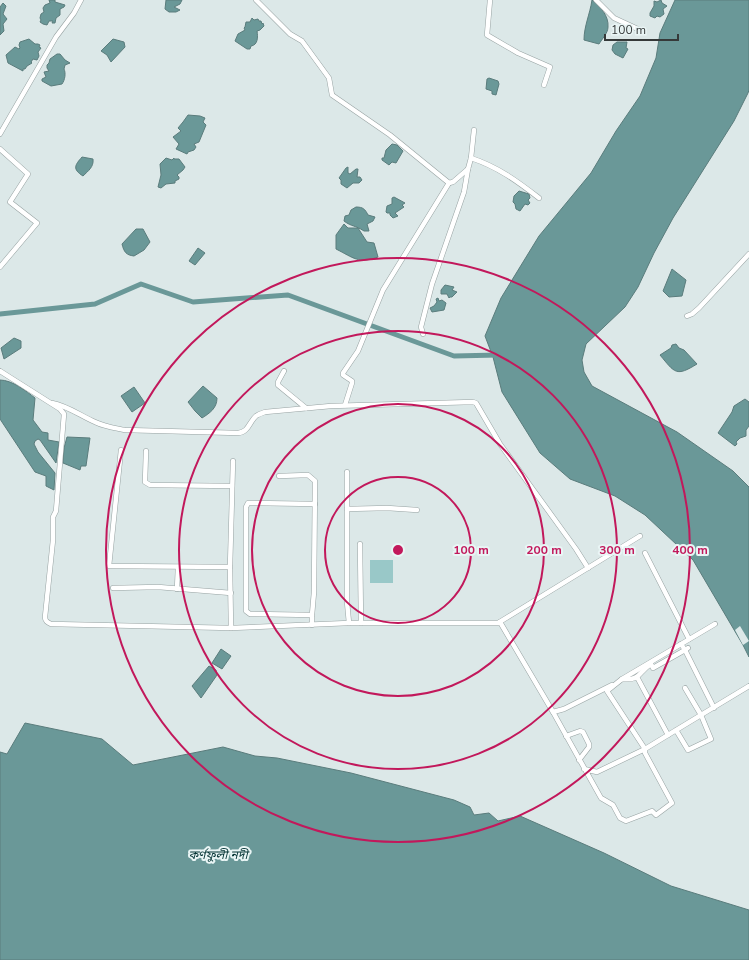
<svg xmlns="http://www.w3.org/2000/svg" width="749" height="960" font-family="'Nunito Sans','Noto Sans Bengali',sans-serif">
<style>
.green{fill:#99c8c8}
.water{fill:#6a9898;stroke:#5a7c7c}
.pier{fill:#dce8e8}
.lines{fill:none;stroke-linecap:round;stroke-linejoin:round}
.canal{stroke:#6a9898;stroke-width:5}
.minor-casing{stroke:#97a2a2;stroke-width:5.5}
.minor{stroke:#fff;stroke-width:4.5}
.ring{fill:none;stroke:#c2185b;stroke-width:2}
.labels{text-anchor:middle;dominant-baseline:central;stroke-width:4;stroke-linejoin:round;paint-order:stroke}
.water-label{font-size:12px;font-style:italic;fill:#033334;stroke:#e9f5f5}
.centre{fill:#c2185b;stroke:#e9f5f5;stroke-width:2}
.ring-label{font-size:12px;text-anchor:middle;font-weight:bold;fill:#c2185b;stroke:#e9f5f5;stroke-width:4;stroke-linejoin:round;paint-order:stroke}
</style>
<rect width="100%" height="100%" fill="#dce8e8"/>
<!-- green -->
<rect class="green" x="370" y="560" width="23" height="23"/>
<!-- water -->
<g class="water">
<polygon points="49,0 55,0 55,2 65,5 64,7 60,9 60,15 56,18 55,23 52,23 53,21 49,21 47,25 43,24 40,22 41,20 40,18 41,14 44,12 43,8 45,5 50,3"/>
<polygon points="166,0 182,0 180,4 174,7 180,10 176,12 169,12 165,9"/>
<path d="M592,0C600,6 609,16 608,27C608,33 602,39 599,44L584,40C584,26 590,14 592,0Z"/>
<polygon points="661,0 662,3 667,6 663,9 664,14 660,17 657,16 655,18 650,16 650,13 654,6 654,1 657,2"/>
<polygon points="675,0 749,0 749,90 748,93 734,121 673,218 654,253 638,287 625,307 586,344 582,360 584,372 592,386 677,432 733,471 749,487 749,657 743,645 693,560 645,515 615,496 570,479 540,453 502,392 493,357 485,336 501,298 539,236 591,173 616,131 640,96 656,58 660,33"/>
<polygon points="3,3 6,6 3,14 7,19 3,24 4,31 0,35 0,7"/>
<path d="M252,18L254,20L258,19L259,21H261L262,24L263,23L264,26L260,30L257,31C258,37 258,45 251,46L250,49H247L235,41L238,34L245,30L244,28L245,27L246,22H250Z"/>
<polygon points="29,39 35,44 38,44 40,45 39,47 41,48 38,52 39,56 37,60 33,59 31,62 32,63 27,66 25,69 23,69 23,71 8,63 6,55 15,47 19,49 20,48 19,45 20,42"/>
<polygon points="113,39 124,42 125,47 111,62 107,55 101,51"/>
<polygon points="617,42 627,42 626,48 628,49 623,58 615,54 612,50 613,45"/>
<path d="M57,54H60L65,60L70,63L65,65L64,69C66,73 65,80 62,84L51,86L42,81V79L46,77L44,72L49,71L47,68V65L49,63L50,59Z"/>
<polygon points="489,78 498,81 499,84 496,95 492,94 492,91 486,89 487,79"/>
<polygon points="188,115 200,116 205,118 203,122 206,125 199,142 194,144 196,147 194,150 188,152 187,154 176,149 179,144 173,137 181,131 178,128 183,122"/>
<polygon points="392,144 397,145 403,151 396,163 392,162 389,165 382,160 382,158 384,158 386,150"/>
<path d="M82,157L93,159C94,167 88,171 83,176C72,169 75,165 82,157Z"/>
<polygon points="166,158 172,160 174,158 174,159 179,159 185,167 183,170 177,175 179,177 179,179 175,181 175,183 166,184 161,188 158,187 161,175 160,164"/>
<polygon points="348,167 348,173 350,174 356,169 358,169 357,177 360,177 362,180 359,183 353,183 347,188 341,184 341,180 339,178 346,168"/>
<polygon points="519,191 529,194 530,198 528,200 530,203 528,205 525,204 520,211 516,209 515,204 513,202 514,196"/>
<polygon points="394,197 405,203 402,205 404,207 395,213 398,216 393,218 390,215 390,213 387,213 386,212 387,206 392,204 392,198"/>
<path d="M356,207C363,207 365,209 368,215L375,217L373,221L367,224L369,231H364C355,225 352,227 344,221L345,216L349,215L351,210Z"/>
<path d="M344,224L348,228H358L367,242L374,243L378,257C358,264 354,258 336,249V235Z"/>
<path d="M136,229H143L150,242L144,250L134,256C126,255 124,252 122,244Z"/>
<polygon points="198,248 205,253 195,265 189,261"/>
<polygon points="672,269 686,280 682,296 669,297 663,291"/>
<polygon points="445,285 454,287 452,290 457,292 452,297 450,297 449,298 447,294 441,294 441,290"/>
<polygon points="438,298 439,301 442,300 446,303 444,310 432,312 430,308 434,306 437,302 436,299"/>
<polygon points="14,338 21,341 21,348 4,359 1,348"/>
<path d="M676,344L679,348L684,350L697,364C676,377 675,373 660,355L671,348L672,345Z"/>
<path d="M0,380C12,380 26,391 35,398L33,420L42,432L48,433V440L59,442L56,463L40,440L38,439L35,441L34,444L38,452L55,473L54,490L46,486V476L35,472L0,419Z"/>
<path d="M203,386L217,398C217,408 210,413 202,418L195,411L188,402Z"/>
<polygon points="134,387 145,403 132,412 121,396"/>
<polygon points="745,399 749,402 749,426 746,430 746,436 740,438 736,442 737,444 735,446 718,433 732,412 734,406"/>
<polygon points="67,437 90,438 86,466 81,466 80,470 63,463 64,448"/>
<polygon points="221,649 231,656 222,669 212,663"/>
<polygon points="209,666 216,670 217,675 201,698 192,686"/>
<polygon points="25,723 102,739 133,765 223,747 255,756 277,758 351,773 454,800 470,807 474,815 489,813 498,821 520,816 604,853 671,886 749,910 749,960 0,960 0,752 7,754"/>
</g>
<!-- pier -->
<polygon class="pier" points="740,626 749,641 743,645 735,630"/>
<g class="lines">
<!-- canal -->
<polyline class="canal" points="0,314 95,304 141,284 193,302 288,295 454,356 498,355"/>
<!-- minor casing -->
<g class="minor-casing">
<g id="minor">
<polyline points="256,0 290,34 302,41 329,78 332,95 390,135 449,183"/>
<polyline points="490,0 487,35 518,53 550,67 544,85"/>
<polyline points="596,0 614,18 640,30"/>
<polyline points="0,134 56,37 74,13 81,0"/>
<polyline points="0,149 28,174 10,202 37,223 0,267"/>
<path d="M471,158C498,167 517,181 539,198"/>
<polyline points="687,316 692,314 699,308 749,254"/>
<polyline points="423,334 421,327 432,284 464,192 468,169 471,158 474,130"/>
<path d="M0,371L60,409L64,414L56,511L53,517V540L45,617C45,621 47,622 51,624L231,628L349,623H498L640,536"/>
<polyline points="284,371 278,382 278,385 306,408"/>
<path d="M52,403C68,406 81,416 95,422C105,427 115,428 125,430L238,433C249,432 249,422 256,416C259,414 262,413 265,412L331,406L473,402L476,403L500,444L576,549L588,568"/>
<polyline points="345,405 352,383 352,381 343,375 343,373 358,351 383,290 449,183 453,182 468,169"/>
<polyline points="121,450 109,566 230,567"/>
<polyline points="146,451 145,482 150,485 232,486"/>
<polyline points="347,472 347,602 349,623"/>
<polyline points="279,476 308,475 315,481 314,592 312,615"/>
<polyline points="347,509 387,508 417,510"/>
<polyline points="360,544 361,623"/>
<polyline points="645,553 689,639"/>
<polyline points="113,588 158,587 231,593"/>
<polyline points="177,589 178,567"/>
<polyline points="500,622 553,712 601,798 613,805 620,818 626,821 652,811 656,815 672,803 645,753 645,749 597,772 584,769"/>
<polyline points="312,625 312,615 250,614 246,611 246,507 248,503 315,504"/>
<polyline points="231,628 230,567 233,461"/>
<polyline points="688,648 685,650 714,708"/>
<polyline points="637,677 668,735 701,715 711,739 688,750 676,730"/>
<polyline points="622,679 715,624"/>
<polyline points="685,688 701,715 749,686"/>
<polyline points="553,712 564,709 612,685"/>
<path d="M668,735L645,749L607,691L622,679C641,681 638,672 651,664L653,668L685,650L681,644"/>
<polyline points="566,736 580,731 583,732 589,744 589,747 579,760"/>
</g>
</g>
<!-- minor -->
<use href="#minor" class="minor"/>
</g>
<!-- distance rings -->
<g class="ring">
<circle cx="398" cy="550" r="73"/>
<circle cx="398" cy="550" r="146"/>
<circle cx="398" cy="550" r="219"/>
<circle cx="398" cy="550" r="292"/>
</g>
<g class="labels">
<!-- water labels -->
<g class="water-label">
<text x="218" y="855">কর্ণফুলী নদী</text>
</g>
</g>
<circle cx="398" cy="550" r="6" class="centre"/>
<g class="ring-label">
<text x="471" y="554">100 m</text>
<text x="544" y="554">200 m</text>
<text x="617" y="554">300 m</text>
<text x="690" y="554">400 m</text>
</g>
<!-- scale -->
<path d="M605 34v6h73v-6" fill="none" stroke="#353939" stroke-width="2"/>
<text x="611" y="34" font-size="12" fill="#353939" stroke="#e9f5f5" stroke-width="3" paint-order="stroke">100 m</text>
</svg>
